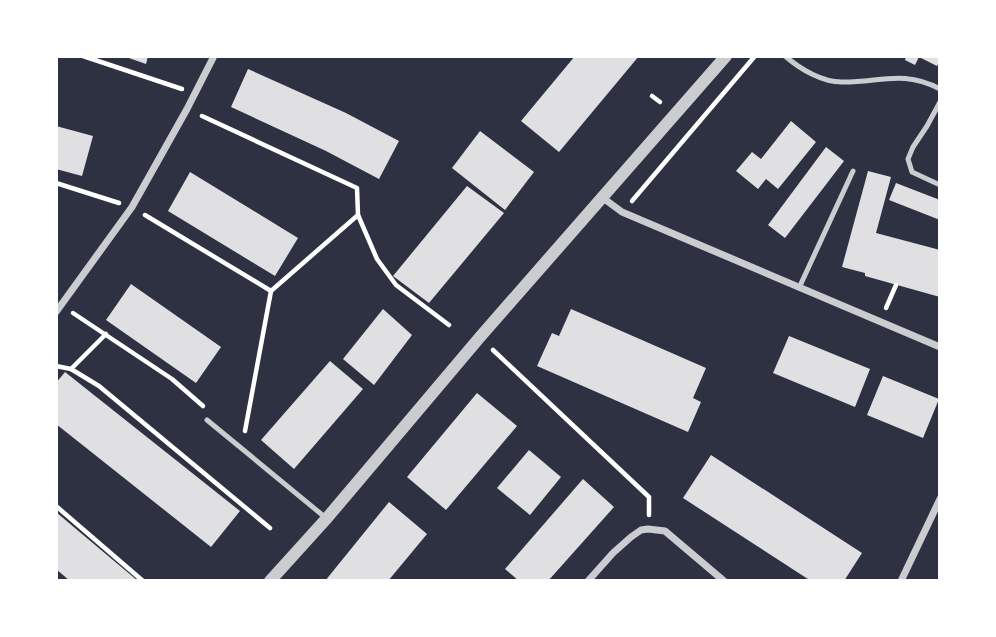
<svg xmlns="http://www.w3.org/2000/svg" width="996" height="637" font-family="Signika,sans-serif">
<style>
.building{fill:#e0e0e3}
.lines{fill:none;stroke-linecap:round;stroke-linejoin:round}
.path{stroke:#fff;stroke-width:4.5}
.service{stroke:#caccd0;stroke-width:5}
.minor{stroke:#caccd0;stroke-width:7}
.tertiary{stroke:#caccd0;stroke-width:12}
</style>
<rect width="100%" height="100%" fill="#2d3142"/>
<!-- building -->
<g class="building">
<polygon points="123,56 148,56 146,64"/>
<polygon points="575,56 639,56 559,152 521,121"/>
<polygon points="906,56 940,56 940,60 937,66 919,57 915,65 905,60"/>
<polygon points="248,69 346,113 399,141 379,179 326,151 231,107"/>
<polygon points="791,121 816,142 778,189 766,179 758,189 736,171 752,152 761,159"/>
<polygon points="56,126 93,136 82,176 56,169"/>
<polygon points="480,131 534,172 505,210 452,168"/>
<polygon points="826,147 844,161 785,238 768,225"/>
<polygon points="868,171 891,177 876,233 940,250 940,297 865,276 865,273 842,267"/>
<polygon points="190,172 298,238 275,276 168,211"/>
<polygon points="896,183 940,200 940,220 889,200"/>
<polygon points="467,186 504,213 429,303 393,276"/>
<polygon points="131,284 221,347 196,383 106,320"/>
<polygon points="383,309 412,335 374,385 343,359"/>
<polygon points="571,309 706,368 693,398 701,402 688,432 537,366 552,333 559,336"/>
<polygon points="789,336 870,369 855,407 773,373"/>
<polygon points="330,361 363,389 294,469 261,440"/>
<polygon points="65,372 240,511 211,547 56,424 56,383"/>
<polygon points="883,376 939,399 923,438 867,415"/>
<polygon points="477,393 517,426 446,510 407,477"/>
<polygon points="529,450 561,477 530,515 497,488"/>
<polygon points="711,455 862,553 844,581 811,581 683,498"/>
<polygon points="583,479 614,507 548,581 519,581 505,569"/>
<polygon points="389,502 427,534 388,581 325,581"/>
<polygon points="56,512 82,534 138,581 70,581 56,569"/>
</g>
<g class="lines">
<!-- path -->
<g class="path">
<polyline points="83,56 182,89"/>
<polyline points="652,96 660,102"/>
<polyline points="202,116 357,188 358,215 271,291"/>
<polyline points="56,183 119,203"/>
<polyline points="632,201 755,56"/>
<polyline points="145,215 271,291 245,431"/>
<polyline points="358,215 377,259 396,285 449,325"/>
<polyline points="886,308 896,285"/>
<polyline points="73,313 172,379 203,406"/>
<polyline points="493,350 649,497 649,515"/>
<polyline points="56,366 71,369 99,386 270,528"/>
<polyline points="71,369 106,334"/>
<polyline points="56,506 143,581"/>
</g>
<!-- service -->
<g class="service">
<path d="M785,56C800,69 823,83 844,82C881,82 904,70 940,89"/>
<polyline points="940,102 927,126 913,147 908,159 912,172 940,185"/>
<polyline points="799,288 853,171"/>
<polyline points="207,420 326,518"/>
</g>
<!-- minor -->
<g class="minor">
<polyline points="603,198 622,212 940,347"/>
<polyline points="56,312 132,207 187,109 214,56"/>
<polyline points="588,581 613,553 631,537 641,530 648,529 665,531 724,581"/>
<polyline points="901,581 940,499"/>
</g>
<!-- tertiary -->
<polyline class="tertiary" points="270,581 327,518 480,337 726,56"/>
</g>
<!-- border -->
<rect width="996" height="637" fill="none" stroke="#ffffff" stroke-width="116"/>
</svg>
